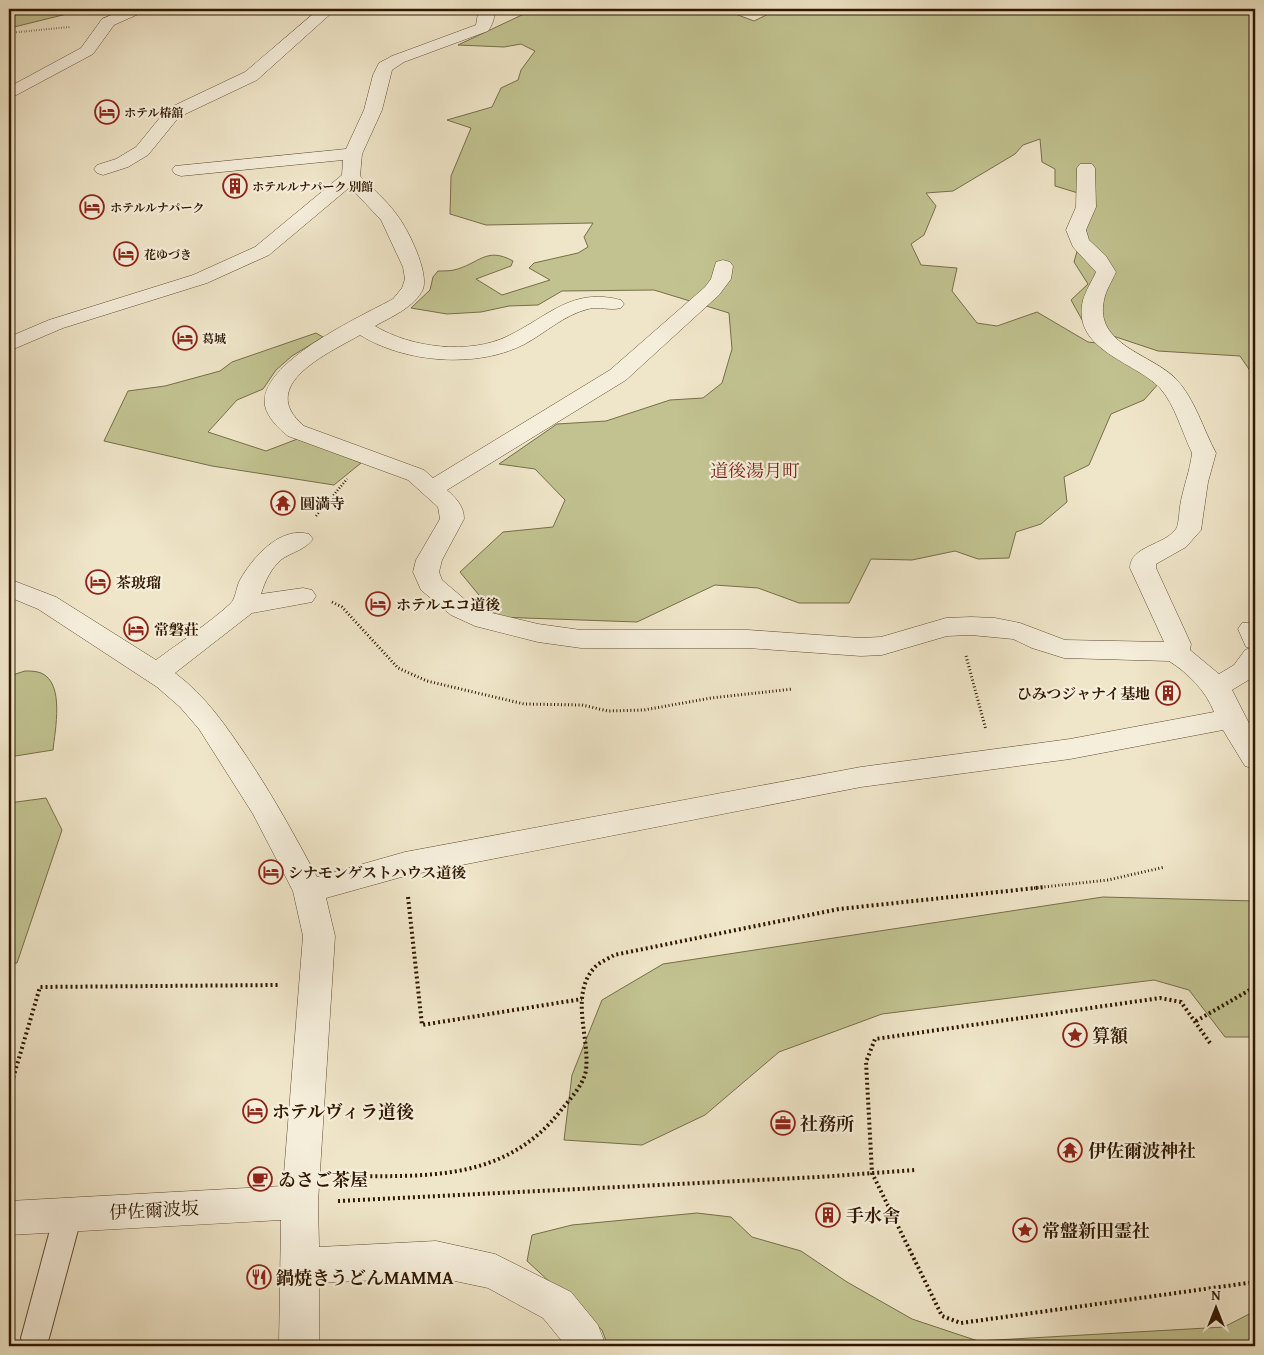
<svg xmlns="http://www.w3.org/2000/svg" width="1264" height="1355" font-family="'Gentium Book Plus','Noto Serif JP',serif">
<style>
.green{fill:#c1c290;stroke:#786d48}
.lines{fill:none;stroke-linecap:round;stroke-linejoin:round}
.service-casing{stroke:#604b32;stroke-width:2}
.minor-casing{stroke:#604b32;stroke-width:1}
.path-far3{stroke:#301800;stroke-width:2;stroke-dasharray:0.5 2;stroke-linecap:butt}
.path-far2{stroke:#301800;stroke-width:2.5;stroke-dasharray:1 2;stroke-linecap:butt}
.path-far1{stroke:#301800;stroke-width:3;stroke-dasharray:1 2.5;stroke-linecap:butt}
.path{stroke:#301800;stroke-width:4;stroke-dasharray:2 3;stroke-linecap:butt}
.service{fill:#f5eedb;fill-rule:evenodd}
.minor{fill:#f5eedb;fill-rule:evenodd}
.labels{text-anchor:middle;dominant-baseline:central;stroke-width:4.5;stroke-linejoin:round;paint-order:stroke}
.far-poi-label{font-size:12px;font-weight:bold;fill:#301800;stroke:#f5eedb;text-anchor:start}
.poi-label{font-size:15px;font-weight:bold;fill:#301800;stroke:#f5eedb;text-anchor:start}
.quarter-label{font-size:18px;fill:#7a1f14;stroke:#f5eedb}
.near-poi-label{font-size:18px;font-weight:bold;fill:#301800;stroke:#f5eedb;text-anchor:start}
.near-street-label{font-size:18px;fill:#301800;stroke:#f5eedb}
</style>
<rect width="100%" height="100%" fill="#efe5c8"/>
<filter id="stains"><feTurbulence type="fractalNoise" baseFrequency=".004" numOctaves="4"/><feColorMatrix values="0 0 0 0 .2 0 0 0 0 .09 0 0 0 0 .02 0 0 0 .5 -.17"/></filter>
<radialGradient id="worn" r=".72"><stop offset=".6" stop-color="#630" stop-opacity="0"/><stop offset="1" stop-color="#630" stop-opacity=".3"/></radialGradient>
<!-- green -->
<g class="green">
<polygon points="9,9 87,9 10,28"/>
<path d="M566,9H722L754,21L779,9H1255V378L1240,356L1158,351L1086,327L1071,300L1088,284L1074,262L1086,220L1078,193L1055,186V169L1042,162L1040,139L1023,145L1015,154L953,191L926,193L936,206L924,235L911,244L921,265L957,268L952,291L977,323L997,326L1037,312L1088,342L1124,346L1167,374L1144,400L1111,414L1089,465L1064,477L1067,502L1041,524L1016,532L1009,558L978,559L955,551L912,560L871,559L849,603H799L758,588L715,585L637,622L497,617L460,572L503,532L553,527L565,500L535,469L499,464L557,424L606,421L670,400L703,398L722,383L732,349L729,313L654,290L562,291L538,305L509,306L481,312L447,314L411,308L430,290L433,277L438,271C443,271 449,271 454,270C479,264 486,246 513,261L511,266L476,279L502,295L550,280L529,268L534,263L578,253L588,247L584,237L593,223L486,225L450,214L451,176L471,128L447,120L492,107L501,88L518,80L521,70L535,51L521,44L504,47L458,45L524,14Z"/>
<polygon points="316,333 323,337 292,356 276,370 263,389 237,400 208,432 266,451 300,438 361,463 334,485 212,466 104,441 128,391 165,386 220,371 232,362"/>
<path d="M25,671C30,671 36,671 41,673C65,683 55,730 53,750L9,757V676Z"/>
<polygon points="46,798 62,830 17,963 9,963 9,803"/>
<polygon points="1103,897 1255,901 1255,1037 1225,1037 1189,990 1154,980 882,1014 779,1052 705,1115 642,1145 564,1140 572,1075 602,1000 663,964"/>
<polygon points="697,1213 731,1217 752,1237 801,1251 847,1282 912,1319 978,1341 1224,1327 1255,1311 1255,1346 608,1346 602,1330 527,1261 532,1235 572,1225"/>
</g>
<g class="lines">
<!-- service casing -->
<g class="service-casing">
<polygon id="service" points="68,1203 78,1206 82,1215 49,1338 46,1346 24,1346 21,1338 54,1215 58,1206"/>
</g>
<!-- minor casing -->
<g class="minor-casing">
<g id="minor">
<polygon points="125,9 146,9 143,12 114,25 93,54 9,99 9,87 81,48 102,19"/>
<polygon points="319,9 336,9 257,80 179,117 148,155 128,167 103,175 97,173 94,169 97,165 116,159 136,147 167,109 245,72"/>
<path d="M475,9H492C497,16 492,25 488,31L404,62L392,70L382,110L362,154L360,176C373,189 387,201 397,215C408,229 429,272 423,289C415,307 391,317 375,326C411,348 470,355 508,336C549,316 572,287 621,300L624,304L621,308C610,311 599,306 588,309C564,315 545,333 525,344C477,369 405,363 360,335C329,353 255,385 304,426L424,470L433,478L610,370L705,287L711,279L716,262L723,260L730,262L733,266L731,279L719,295L626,380L447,490C456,498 464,506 464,519L442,560L439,572L442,580L469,603L492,613L538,624L581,630H748L861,638L881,637L946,618L971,617L995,618L1020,623L1065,640L1164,642L1130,568C1130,546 1165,545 1176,529C1179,524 1179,513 1180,506C1183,488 1190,471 1192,453C1182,432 1175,405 1160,388C1134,361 1071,350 1083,300C1086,290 1092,281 1096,272L1073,247L1066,230L1076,207L1077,168L1080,164H1092L1095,168L1096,207L1086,230L1089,240L1106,256L1116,272C1112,281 1106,290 1104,300C1094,345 1152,354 1176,379C1195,399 1203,429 1216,453L1208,482L1201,530L1186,547L1156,564V568L1191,644L1190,650L1219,674L1234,665L1245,650L1250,648L1246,647L1238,629L1242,623L1255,622V676L1232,690L1255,735V769L1245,766L1223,730L1070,759L861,787L405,876L326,898L335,936L318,1202L319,1247L436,1241L495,1254L571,1292L598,1325L606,1346H566L543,1318L488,1288L436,1277L319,1283V1346H279L281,1220L9,1235V1201L283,1186L303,936L293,891L253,814L199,729L180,707L157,687L38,609L9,597V579L56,597L156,660C180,642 207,625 230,604C236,599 236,587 240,580C253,557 280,526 309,534L313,539C305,550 292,552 282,559C271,568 265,581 261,594L303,588L312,590L316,596L312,602L252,613L175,673C206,696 226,726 247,757C273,796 295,836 317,877L405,852L861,767L1070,739L1214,712C1206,691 1188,673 1169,661L1064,658L1032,648L1013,639L971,635L947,636L882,655L861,656L748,648H581L538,642L475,626L451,615L421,590L413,572L416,560L440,519L438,507L408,480L288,436C278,428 268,418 265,406C257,363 362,316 393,299L402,288L405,279L403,267L381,220L350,187L269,255L207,283L63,328L9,351V337L49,320L193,275L255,247L342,175L343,160L181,176L175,174L172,170L175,166L346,149L364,110L373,75L379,63L392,56L476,25L478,13Z"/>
</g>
</g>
<!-- path-far3 -->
<polyline class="path-far3" points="9,33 70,27"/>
<!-- path-far2 -->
<polyline class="path-far2" points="316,516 347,479"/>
<!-- path-far1 -->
<g class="path-far1">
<polyline points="332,602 342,607 398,668 427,681 524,704 582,705 608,711 644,710 711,698 793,689"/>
<polyline points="966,656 986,730"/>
<polyline points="1034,888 1108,880 1165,867"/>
</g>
<!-- path -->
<g class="path">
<polyline points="408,897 422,1025 582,999"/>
<polyline points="1196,1021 1255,987"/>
<polyline points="1210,1043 1181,1002 1160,998 875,1039 866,1062 872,1173 942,1316 961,1323 1255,1282"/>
<polyline points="9,1092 40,987 280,985"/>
<path d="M340,1176C425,1176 505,1183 562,1109C571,1098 584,1084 586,1070C590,1037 569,995 595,967C600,962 608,959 614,955L839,909L1045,887"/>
<polyline points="338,1201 819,1177 915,1170"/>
</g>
<!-- service -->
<use href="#service" class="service"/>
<!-- minor -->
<use href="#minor" class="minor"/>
</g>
<!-- icons -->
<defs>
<g id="hotel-ring" transform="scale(1.25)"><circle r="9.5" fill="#f5eedb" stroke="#8f2418" stroke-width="1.5"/><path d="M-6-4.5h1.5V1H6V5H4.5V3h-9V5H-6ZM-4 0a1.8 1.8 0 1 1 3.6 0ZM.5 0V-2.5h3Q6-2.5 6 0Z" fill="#8f2418"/></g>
<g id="building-ring" transform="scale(1.25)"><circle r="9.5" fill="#f5eedb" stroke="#8f2418" stroke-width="1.5"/><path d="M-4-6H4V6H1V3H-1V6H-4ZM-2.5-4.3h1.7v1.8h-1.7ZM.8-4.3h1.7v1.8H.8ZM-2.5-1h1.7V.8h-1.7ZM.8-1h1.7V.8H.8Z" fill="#8f2418"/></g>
<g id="temple-ring" transform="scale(1.25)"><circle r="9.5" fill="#f5eedb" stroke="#8f2418" stroke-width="1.5"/><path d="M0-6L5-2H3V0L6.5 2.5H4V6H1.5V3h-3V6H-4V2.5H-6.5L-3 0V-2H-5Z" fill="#8f2418"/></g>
<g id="sight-ring" transform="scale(1.25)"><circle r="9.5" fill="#f5eedb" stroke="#8f2418" stroke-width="1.5"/><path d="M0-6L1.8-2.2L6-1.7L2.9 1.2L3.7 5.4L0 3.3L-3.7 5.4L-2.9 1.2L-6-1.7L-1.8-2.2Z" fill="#8f2418"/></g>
<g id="office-ring" transform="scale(1.25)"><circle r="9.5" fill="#f5eedb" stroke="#8f2418" stroke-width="1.5"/><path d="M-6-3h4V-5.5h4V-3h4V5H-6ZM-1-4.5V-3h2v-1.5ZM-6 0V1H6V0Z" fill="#8f2418"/></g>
<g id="cafe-ring" transform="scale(1.25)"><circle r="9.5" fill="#f5eedb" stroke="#8f2418" stroke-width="1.5"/><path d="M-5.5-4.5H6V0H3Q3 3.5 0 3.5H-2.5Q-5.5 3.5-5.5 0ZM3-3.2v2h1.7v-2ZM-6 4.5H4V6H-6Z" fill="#8f2418"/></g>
<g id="restaurant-ring" transform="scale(1.25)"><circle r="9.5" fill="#f5eedb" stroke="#8f2418" stroke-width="1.5"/><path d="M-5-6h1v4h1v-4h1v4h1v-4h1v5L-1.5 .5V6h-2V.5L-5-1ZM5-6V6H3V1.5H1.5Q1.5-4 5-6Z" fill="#8f2418"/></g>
</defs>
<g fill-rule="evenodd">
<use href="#hotel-ring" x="107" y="112"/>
<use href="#building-ring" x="235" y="186"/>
<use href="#hotel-ring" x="92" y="207"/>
<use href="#hotel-ring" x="126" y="254"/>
<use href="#hotel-ring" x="185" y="338"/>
<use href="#temple-ring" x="283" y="503"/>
<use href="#hotel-ring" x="98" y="582"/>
<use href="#hotel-ring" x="378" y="604"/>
<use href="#hotel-ring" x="136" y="629"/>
<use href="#building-ring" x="1168" y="693"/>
<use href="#hotel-ring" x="271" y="872"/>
<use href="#sight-ring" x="1075" y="1035"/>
<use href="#hotel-ring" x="255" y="1111"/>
<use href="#office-ring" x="783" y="1123"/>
<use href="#temple-ring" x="1070" y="1150"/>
<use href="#cafe-ring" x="260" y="1179"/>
<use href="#building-ring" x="828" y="1215"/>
<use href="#sight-ring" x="1025" y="1230"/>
<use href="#restaurant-ring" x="259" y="1277"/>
</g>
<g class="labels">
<!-- far-poi labels -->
<g class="far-poi-label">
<text x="124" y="112">ホテル椿舘</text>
<text x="252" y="186">ホテルルナパーク 別館</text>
<text x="110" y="207">ホテルルナパーク</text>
<text x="144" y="254">花ゆづき</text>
<text x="202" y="338">葛城</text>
</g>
<!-- poi labels -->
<g class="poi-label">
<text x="300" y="503">圓満寺</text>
<text x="116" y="582">茶玻瑠</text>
<text x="396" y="604">ホテルエコ道後</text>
<text x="154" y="629">常磐荘</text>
<text x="1150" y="693" text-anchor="end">ひみつジャナイ基地</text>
<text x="288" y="872">シナモンゲストハウス道後</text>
</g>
<!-- quarter labels -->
<g class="quarter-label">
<text x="755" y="470">道後湯月町</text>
</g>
<!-- near-poi labels -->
<g class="near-poi-label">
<text x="1092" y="1035">算額</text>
<text x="272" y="1111">ホテルヴィラ道後</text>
<text x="800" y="1123">社務所</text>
<text x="1088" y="1150">伊佐爾波神社</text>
<text x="278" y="1179">ゐさご茶屋</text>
<text x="846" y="1215">手水舎</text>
<text x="1042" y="1230">常盤新田霊社</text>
<text x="276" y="1277">鍋焼きうどんMAMMA</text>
</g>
<!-- near-street labels -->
<g class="near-street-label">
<text transform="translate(154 1210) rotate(-3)">伊佐爾波坂</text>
</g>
</g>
<!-- margin -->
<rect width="1264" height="1355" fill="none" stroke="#efe5c8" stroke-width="30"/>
<rect x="10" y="10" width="1244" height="1335" fill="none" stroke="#301800" stroke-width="2.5"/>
<rect x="15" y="15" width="1234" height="1325" fill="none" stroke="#301800"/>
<!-- north arrow -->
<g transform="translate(1216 1308)" stroke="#f5eedb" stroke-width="4" paint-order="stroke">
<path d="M0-4L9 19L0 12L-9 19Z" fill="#301800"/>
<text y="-8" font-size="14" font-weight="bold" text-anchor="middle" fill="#301800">N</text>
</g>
<rect width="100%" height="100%" filter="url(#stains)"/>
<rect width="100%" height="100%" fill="url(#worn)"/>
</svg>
